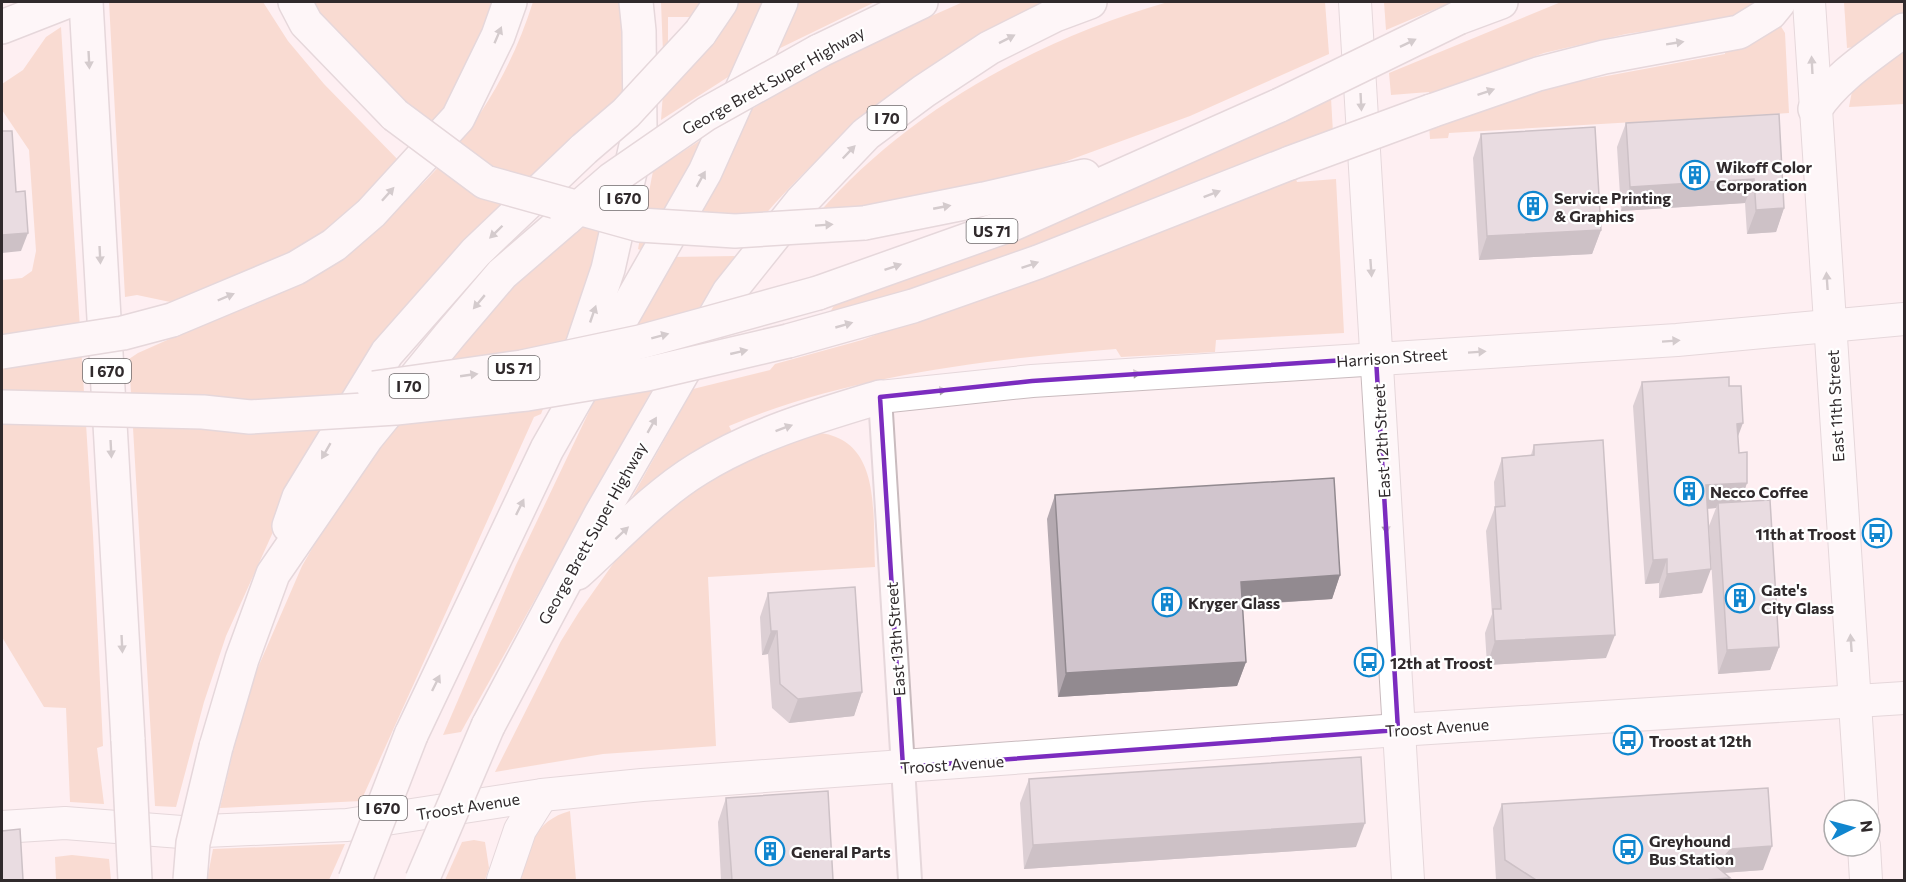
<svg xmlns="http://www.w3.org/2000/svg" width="1906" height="882" font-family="Commissioner,sans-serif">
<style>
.green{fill:#f4c4aa}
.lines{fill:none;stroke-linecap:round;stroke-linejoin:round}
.street-casing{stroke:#c9bbbe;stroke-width:26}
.secondary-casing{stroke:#c9bbbe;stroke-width:34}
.highway-casing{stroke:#c9bbbe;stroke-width:36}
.street{stroke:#fff;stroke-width:22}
.secondary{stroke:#fff;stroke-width:32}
.highway{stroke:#fff;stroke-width:33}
.highway-bridge-casing{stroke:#c9bbbe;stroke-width:36;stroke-linecap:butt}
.highway-bridge{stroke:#fff;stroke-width:33}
.wall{fill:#b4a9b0}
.shaded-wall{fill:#928a90}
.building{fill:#d1c5cd;stroke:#928a90;stroke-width:1.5}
.oneway{fill:#a29fa0}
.marked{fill:none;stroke:#7b2cbf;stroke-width:4.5;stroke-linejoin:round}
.labels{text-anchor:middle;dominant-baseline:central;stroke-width:4.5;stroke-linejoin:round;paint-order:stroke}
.shield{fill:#fff;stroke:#6e6a6b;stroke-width:1.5}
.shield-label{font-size:15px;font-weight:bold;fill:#302a2c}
.street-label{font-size:16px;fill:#302a2c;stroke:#fff}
.poi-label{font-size:16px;font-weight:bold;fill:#302a2c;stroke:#fff;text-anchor:start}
</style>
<rect width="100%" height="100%" fill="#feeff2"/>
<!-- green -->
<g class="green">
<polygon points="109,2 263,2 288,41 324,84 404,166 366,201 300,250 175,303 137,295 125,297"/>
<polygon points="308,2 500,2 478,55 432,131"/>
<path d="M533,2H625L626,92L297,479L226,636L204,702L176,807L155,806L129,359L138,353L174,337L173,332C219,319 267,303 308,278C323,269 338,256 352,245C438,180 500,106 533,2Z"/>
<polygon points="661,2 705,2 692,17 668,17 668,45 663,53"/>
<polygon points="732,2 767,2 739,70 661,120 663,93"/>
<polygon points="792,2 875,2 772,52"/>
<path d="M963,2H1048C937,51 842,127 762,218H689L742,115L804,78L884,37Z"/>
<path d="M1168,2H1325L1329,54L1190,116L1034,173L986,188L817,215C907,111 1038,39 1168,2Z"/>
<polygon points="1384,2 1452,2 1386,30"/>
<polygon points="1561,2 1759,2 1736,15 1720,20 1626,34 1544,53 1430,95 1429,92 1391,95 1389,73"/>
<polygon points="1844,2 1904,2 1904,14 1862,46 1847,48"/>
<polygon points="1780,25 1785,33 1789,113 1449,133 1448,138 1430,139 1429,124 1569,83 1725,54 1725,50"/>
<polygon points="61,27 93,535 103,746 97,748 104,804 70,802 66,708 44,707 2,637 2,280 22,278 32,271 36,251 29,150 2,110 2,84 23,70 46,37"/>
<polygon points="1904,40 1904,104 1849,107 1853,86"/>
<polygon points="1331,98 1333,133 1078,233 826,319 836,302"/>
<polygon points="710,134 645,252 638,249 653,171"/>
<path d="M1295,176L1297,182L1336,179L1344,333L1216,340L1215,352L1121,357L1116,349C989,359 846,376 729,426L735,438L626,508L693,389L770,370L775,364L862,340Z"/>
<polygon points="612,204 588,295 541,414 534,417 361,801 220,808 241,717 256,672 302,566 353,478 492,307 524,276"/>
<polygon points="735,256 697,311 632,327 671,257"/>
<polygon points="653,388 461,732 443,735 516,565 595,399"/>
<path d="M807,432C884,432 872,511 875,567L708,577L716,746L603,754L495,772L561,641L579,612L620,554L643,529L724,468Z"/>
<path d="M570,811L576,880H515C526,850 535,820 570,811Z"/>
<polygon points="474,840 485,842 489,868 485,880 445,880 462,842"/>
<polygon points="345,844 329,880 207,880 213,849"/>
<polygon points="72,855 109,859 111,880 56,880 55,857"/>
</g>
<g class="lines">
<!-- street casing -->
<g class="street-casing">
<polyline id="street" points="880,397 910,880"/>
</g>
<!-- secondary casing -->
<g class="secondary-casing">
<g id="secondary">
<polyline points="1355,2 1408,880"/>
<polyline points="1809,2 1862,810"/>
<polyline points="880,397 1032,381 1677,340 1904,319"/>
<polyline points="2,827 65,823 181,832 347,825 542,795 642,785 1398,730 1904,698"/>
<polyline points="1864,846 1866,880"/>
<polyline points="503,880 520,830 542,795"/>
</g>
</g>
<!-- highway casing -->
<g class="highway-casing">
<g id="highway">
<polyline points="86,2 128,740"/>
<polyline points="295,2 306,23 395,115"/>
<polyline points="1458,18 1501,2"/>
<polyline points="2,27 66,2"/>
<polyline points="700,33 721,2"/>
<polyline points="819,51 921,2"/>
<path d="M1815,109C1837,76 1873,54 1904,30"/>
<polyline points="1431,111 1538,74 1604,57 1739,32 1770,13 1779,2"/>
<polyline points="864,223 984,199 1084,176"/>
<polyline points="818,293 1015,223 1280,105"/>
<polyline points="172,320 296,268 334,245 371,213 458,118 498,36 510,2"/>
<polyline points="788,341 913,306 1038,262 1290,163"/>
<polyline points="572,376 608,269 640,128 639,31 636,2"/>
<polyline points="289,526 299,497 387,353 476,252 584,149"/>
<path d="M577,573C616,538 654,496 698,469C754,434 817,416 880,397"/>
<polyline points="488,726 601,514 729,292 801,202 866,134 924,91 989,48 1055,15 1090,2"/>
<polyline points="411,735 547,449 705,172 781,2"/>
<polyline points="216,747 242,659 273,574 367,437 450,335 502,274 567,218"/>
</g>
</g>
<!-- street -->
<use href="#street" class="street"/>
<!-- secondary -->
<use href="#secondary" class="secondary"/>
<!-- highway -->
<use href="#highway" class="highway"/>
<!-- highway-bridge casing -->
<g class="highway-bridge-casing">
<g id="highway-bridge">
<polyline points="1280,105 1458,18"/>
<polyline points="395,115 485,182 640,225 735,231 864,223"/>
<polyline points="584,149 626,113 700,33"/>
<polyline points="1290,163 1431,111"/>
<polyline points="567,218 612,179 706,114 819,51"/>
<polyline points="2,352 123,333 172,320"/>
<polyline points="374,388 522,367 640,342 818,293"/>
<polyline points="2,407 203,412 250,417 396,408 527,394 647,374 788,341"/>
<polyline points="128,740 135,880"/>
<polyline points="190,880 193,843 216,747"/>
<polyline points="355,880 411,735"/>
<polyline points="422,880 488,726"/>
</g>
</g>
<!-- highway-bridge -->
<use href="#highway-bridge" class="highway-bridge"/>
</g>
<!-- wall -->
<g class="wall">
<polygon points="1779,114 1784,208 1776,232 1747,234 1745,203 1621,211 1617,147 1626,123"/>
<polygon points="1481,134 1601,230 1592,254 1479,260 1473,158"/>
<polygon points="1642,382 1738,437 1739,453 1747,483 1740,501 1779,647 1770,670 1718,674 1709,526 1716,508 1708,509 1702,593 1659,598 1659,583 1645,584 1633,406"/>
<polygon points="1534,445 1606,658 1487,665 1485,633 1492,614 1486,531 1495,507 1494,482 1502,458 1531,455"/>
<polygon points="1055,495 1340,575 1332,599 1242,605 1246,662 1237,686 1058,697 1047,519"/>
<polygon points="768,593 862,692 854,716 789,723 772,708 768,654 762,655 760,617"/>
<polygon points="1029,779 1356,847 1024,869 1020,803"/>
<polygon points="726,798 833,880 721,880 718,822"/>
<polygon points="1502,804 1763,870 1723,873 1729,880 1496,880 1493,828"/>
</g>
<!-- shaded-wall -->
<g class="shaded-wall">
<polygon points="1754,179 1745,203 1621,211 1630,187"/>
<polygon points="1784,208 1776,232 1747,234 1756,210"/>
<polygon points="1601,230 1592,254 1479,260 1487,236"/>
<polygon points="28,233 21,251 2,253 2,235"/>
<polygon points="1743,423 1734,447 1737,424"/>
<polygon points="1747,483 1739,506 1718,503 1716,508 1698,509 1706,485"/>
<polygon points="1667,559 1659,583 1645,584 1653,560"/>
<polygon points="1711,569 1702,593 1659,598 1667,574"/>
<polygon points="1340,575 1332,599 1232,605 1241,582"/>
<polygon points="771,631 777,631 768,654 762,655"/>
<polygon points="1615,635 1606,658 1487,665 1495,641"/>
<polygon points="1779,647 1770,670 1718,674 1727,650"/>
<polygon points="1246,662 1237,686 1058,697 1066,673"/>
<polygon points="862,692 854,716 789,723 798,699"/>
<polygon points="1365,823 1356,847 1024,869 1033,845"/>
<polygon points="1772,846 1763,870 1722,873 1730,878 1729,880 1704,880 1731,849"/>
</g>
<!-- building -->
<g class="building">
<polygon points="1779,114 1784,208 1756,210 1754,179 1630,187 1626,123"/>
<polygon points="1595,127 1601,230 1487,236 1481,134"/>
<polygon points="2,131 12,131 16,192 25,191 28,233 2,235"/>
<polygon points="1729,377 1729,386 1741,386 1743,423 1737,424 1739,453 1747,452 1747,483 1706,485 1711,569 1667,574 1667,559 1653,560 1642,382"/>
<polygon points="1603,440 1615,635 1495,641 1493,609 1501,609 1495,507 1505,506 1502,458 1534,455 1534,445"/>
<polygon points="1334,478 1340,575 1241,582 1246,662 1066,673 1055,495"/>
<polygon points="1770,500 1779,647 1727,650 1718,503"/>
<polygon points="855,587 862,692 798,699 780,684 777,631 771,631 768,593"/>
<polygon points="1361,757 1365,823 1033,845 1029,779"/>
<polygon points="1768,788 1772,846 1731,849 1716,866 1730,878 1704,880 1536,880 1505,860 1502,804"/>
<polygon points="828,791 833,880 732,880 726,798"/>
<polygon points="20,829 23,880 2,880 2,831"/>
</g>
<!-- one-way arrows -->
<defs><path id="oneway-solid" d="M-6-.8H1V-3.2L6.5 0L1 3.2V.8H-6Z" transform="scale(1.5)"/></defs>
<g class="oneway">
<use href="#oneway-solid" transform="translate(498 35) rotate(-67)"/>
<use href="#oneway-solid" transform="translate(1007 39) rotate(-27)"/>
<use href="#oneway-solid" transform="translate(1408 43) rotate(-26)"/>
<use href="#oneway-solid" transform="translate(1675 43) rotate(-9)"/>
<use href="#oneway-solid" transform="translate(89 60) rotate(87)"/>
<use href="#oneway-solid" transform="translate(1812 65) rotate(-93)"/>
<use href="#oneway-solid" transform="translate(1486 92) rotate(-19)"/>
<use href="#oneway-solid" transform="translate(1361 102) rotate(87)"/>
<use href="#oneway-solid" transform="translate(849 152) rotate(-46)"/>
<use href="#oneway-solid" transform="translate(701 179) rotate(-61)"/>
<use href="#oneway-solid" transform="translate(388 194) rotate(-48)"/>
<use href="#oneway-solid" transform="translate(1212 194) rotate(-21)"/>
<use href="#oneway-solid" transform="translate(942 207) rotate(-11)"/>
<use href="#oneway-solid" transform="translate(824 225) rotate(-4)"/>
<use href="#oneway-solid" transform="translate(496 232) rotate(136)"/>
<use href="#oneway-solid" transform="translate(100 255) rotate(87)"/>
<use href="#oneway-solid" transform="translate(1030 265) rotate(-19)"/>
<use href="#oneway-solid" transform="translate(893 267) rotate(-19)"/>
<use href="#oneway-solid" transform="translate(1371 268) rotate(86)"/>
<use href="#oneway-solid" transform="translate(1827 281) rotate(-94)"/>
<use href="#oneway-solid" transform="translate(226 297) rotate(-23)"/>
<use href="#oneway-solid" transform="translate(479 302) rotate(130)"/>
<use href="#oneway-solid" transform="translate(593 314) rotate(-71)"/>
<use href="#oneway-solid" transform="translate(844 325) rotate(-16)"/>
<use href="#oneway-solid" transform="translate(660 336) rotate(-15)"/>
<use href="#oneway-solid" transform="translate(1671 341) rotate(-4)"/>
<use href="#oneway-solid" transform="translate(739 352) rotate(-13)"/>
<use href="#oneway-solid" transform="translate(1477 352) rotate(-4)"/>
<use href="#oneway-solid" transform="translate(1132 374) rotate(-4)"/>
<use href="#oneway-solid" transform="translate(469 375) rotate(-8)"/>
<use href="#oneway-solid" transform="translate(938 391) rotate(-6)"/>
<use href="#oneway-solid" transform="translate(652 425) rotate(-60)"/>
<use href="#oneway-solid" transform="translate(784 428) rotate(-20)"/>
<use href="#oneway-solid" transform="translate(111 449) rotate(87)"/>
<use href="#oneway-solid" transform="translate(326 451) rotate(120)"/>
<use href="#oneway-solid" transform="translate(520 507) rotate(-64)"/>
<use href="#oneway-solid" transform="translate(1386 525) rotate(87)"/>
<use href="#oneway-solid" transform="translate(622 533) rotate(-43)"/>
<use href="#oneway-solid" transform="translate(1851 643) rotate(-94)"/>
<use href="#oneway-solid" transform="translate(122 644) rotate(87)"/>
<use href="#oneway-solid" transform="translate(436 683) rotate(-64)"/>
</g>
<!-- marked area -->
<path d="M0 0H1906V882H0ZM1376,358L1398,730L903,767L880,397L1032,381Z" fill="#feeff2" fill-opacity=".55" fill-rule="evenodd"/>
<path class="marked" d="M1376,358L1398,730L903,767L880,397L1032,381Z"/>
<!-- icons -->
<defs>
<g id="building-ring" transform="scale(1.5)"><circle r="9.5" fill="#fff" stroke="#1086cf" stroke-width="1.5"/><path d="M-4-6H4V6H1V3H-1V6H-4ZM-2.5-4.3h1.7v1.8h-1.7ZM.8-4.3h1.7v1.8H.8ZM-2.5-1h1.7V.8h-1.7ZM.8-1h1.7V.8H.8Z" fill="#1086cf"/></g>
<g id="bus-ring" transform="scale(1.5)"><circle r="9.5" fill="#fff" stroke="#1086cf" stroke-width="1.5"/><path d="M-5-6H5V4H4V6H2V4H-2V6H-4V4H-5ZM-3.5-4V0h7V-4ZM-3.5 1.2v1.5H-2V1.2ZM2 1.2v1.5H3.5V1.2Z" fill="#1086cf"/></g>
</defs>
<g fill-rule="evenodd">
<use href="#building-ring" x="1695" y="175"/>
<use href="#building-ring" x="1533" y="206"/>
<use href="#building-ring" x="1689" y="491"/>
<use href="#bus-ring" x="1877" y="533"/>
<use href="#building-ring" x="1740" y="598"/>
<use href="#building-ring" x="1167" y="602"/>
<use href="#bus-ring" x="1369" y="662"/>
<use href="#bus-ring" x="1628" y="740"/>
<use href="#bus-ring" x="1628" y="849"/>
<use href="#building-ring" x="770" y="851"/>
</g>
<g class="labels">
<!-- shield labels -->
<g class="shield">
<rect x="867.5" y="106" width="39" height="24" rx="4.5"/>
<rect x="600" y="186" width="48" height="24" rx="4.5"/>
<rect x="966.5" y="219" width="51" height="24" rx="4.5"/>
<rect x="488.5" y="356" width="51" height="24" rx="4.5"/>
<rect x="83" y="359" width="48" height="24" rx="4.5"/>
<rect x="389.5" y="374" width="39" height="24" rx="4.5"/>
<rect x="359" y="796" width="48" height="24" rx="4.5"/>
</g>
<g class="shield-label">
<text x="887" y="118">I 70</text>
<text x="624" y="198">I 670</text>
<text x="992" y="231">US 71</text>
<text x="514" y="368">US 71</text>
<text x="107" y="371">I 670</text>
<text x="409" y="386">I 70</text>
<text x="383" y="808">I 670</text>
</g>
<!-- street labels -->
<g class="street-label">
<text transform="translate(773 80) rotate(-29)">George Brett Super Highway</text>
<text transform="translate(1392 357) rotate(-4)">Harrison Street</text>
<text transform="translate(1835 406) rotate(-93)">East 11th Street</text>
<text transform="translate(1381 441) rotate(-93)">East 12th Street</text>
<text transform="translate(592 533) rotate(-61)">George Brett Super Highway</text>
<text transform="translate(895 639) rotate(-94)">East 13th Street</text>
<text transform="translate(1437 727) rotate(-4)">Troost Avenue</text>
<text transform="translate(952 764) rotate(-4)">Troost Avenue</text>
<text transform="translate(468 806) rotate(-9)">Troost Avenue</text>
</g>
<!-- poi labels -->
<g class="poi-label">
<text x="1716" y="166">Wikoff Color<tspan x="1716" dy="18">Corporation</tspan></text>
<text x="1554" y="197">Service Printing<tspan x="1554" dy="18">&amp; Graphics</tspan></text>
<text x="1710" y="491">Necco Coffee</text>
<text x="1856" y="533" text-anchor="end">11th at Troost</text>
<text x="1761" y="589">Gate's<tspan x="1761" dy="18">City Glass</tspan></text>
<text x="1188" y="602">Kryger Glass</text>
<text x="1390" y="662">12th at Troost</text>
<text x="1649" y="740">Troost at 12th</text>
<text x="1649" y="840">Greyhound<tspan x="1649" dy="18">Bus Station</tspan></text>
<text x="791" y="851">General Parts</text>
</g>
</g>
<!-- border -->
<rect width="1906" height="882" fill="none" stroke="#302a2c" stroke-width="6"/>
<!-- north arrow -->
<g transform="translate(1852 828) rotate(84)"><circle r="28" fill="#ffffff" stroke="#acaaab" stroke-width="1.5"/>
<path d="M0-4.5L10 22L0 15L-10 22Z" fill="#1086cf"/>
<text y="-9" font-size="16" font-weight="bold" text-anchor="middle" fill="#302a2c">N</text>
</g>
</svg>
